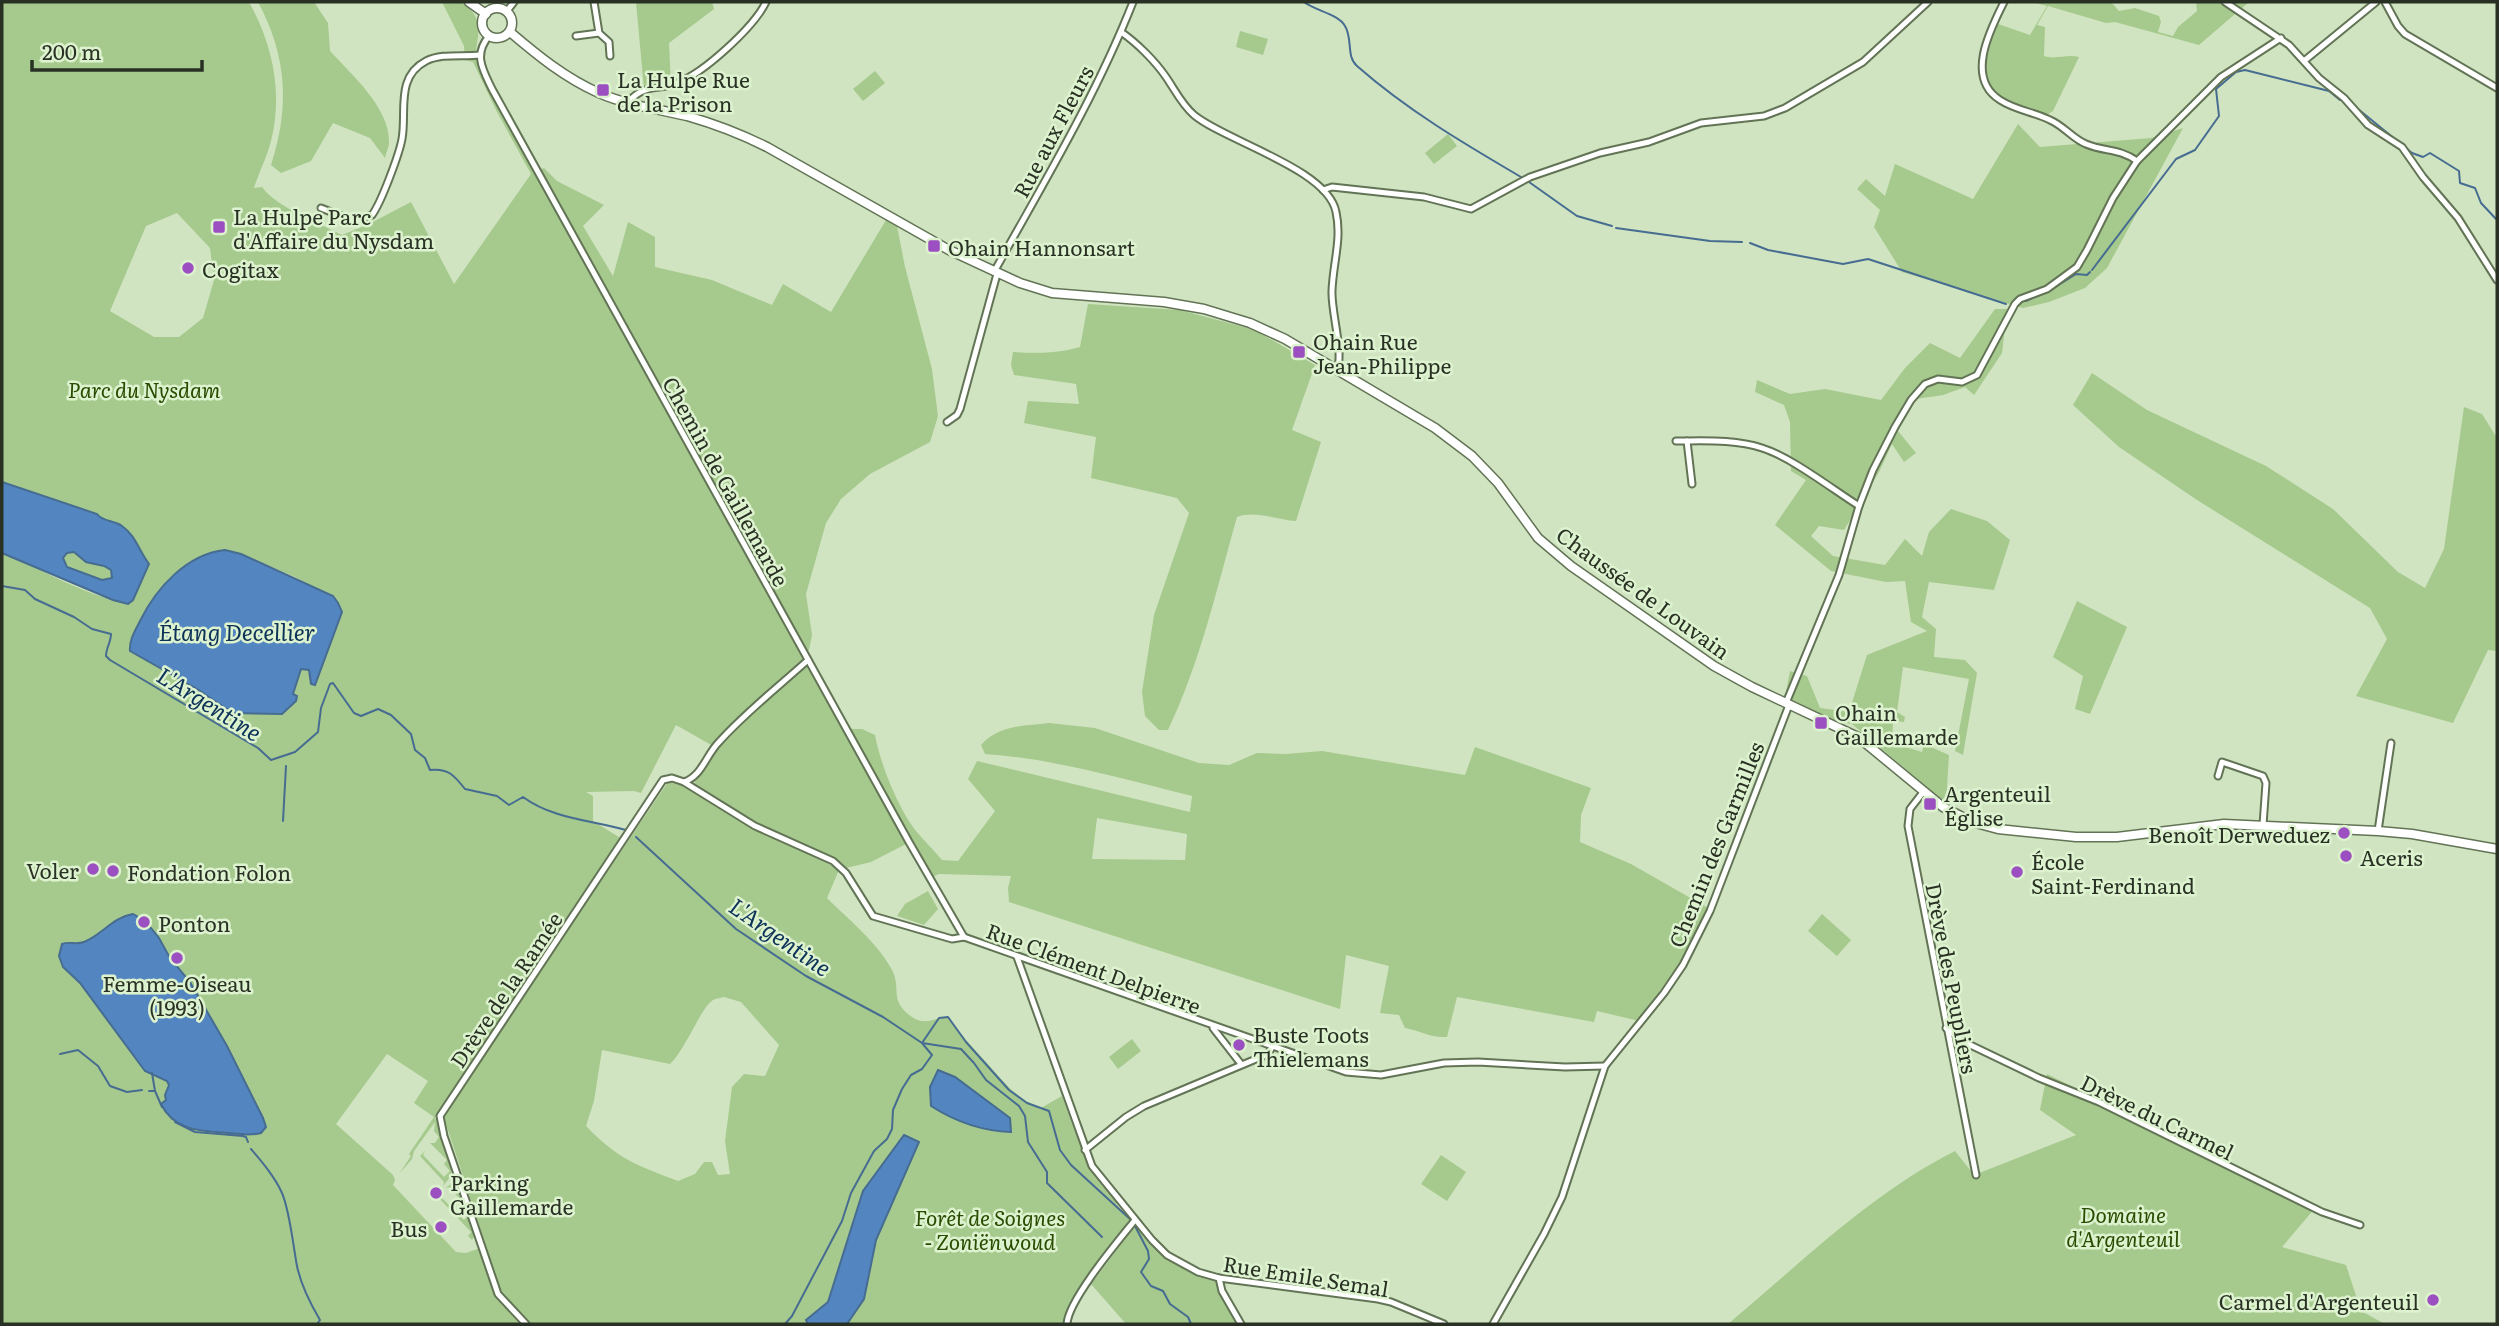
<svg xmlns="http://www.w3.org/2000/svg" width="2499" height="1326" font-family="Literata,serif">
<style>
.green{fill:#a6c98d;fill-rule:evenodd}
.water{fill:#5386c0;stroke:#466c91;stroke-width:2;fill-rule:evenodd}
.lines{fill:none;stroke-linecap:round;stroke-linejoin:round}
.stream{stroke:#466c91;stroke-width:2}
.street-casing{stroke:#627455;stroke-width:9}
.secondary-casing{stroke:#627455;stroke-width:11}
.street{stroke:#fff;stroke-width:5}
.secondary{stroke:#fff;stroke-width:8}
.poi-dot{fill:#9b4fc1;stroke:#ddf2ce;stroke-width:2.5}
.labels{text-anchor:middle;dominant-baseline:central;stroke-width:5;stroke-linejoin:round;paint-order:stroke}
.poi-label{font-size:21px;fill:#293124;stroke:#ddf2ce;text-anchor:start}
.street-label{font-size:21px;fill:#293124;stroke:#ddf2ce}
.park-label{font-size:21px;font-style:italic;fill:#294c00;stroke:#ddf2ce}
.water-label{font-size:23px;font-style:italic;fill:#0d3258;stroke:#ddf2ce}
</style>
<rect width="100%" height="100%" fill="#d0e4c1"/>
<!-- green -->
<g class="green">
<path d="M2,2H249C273,45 283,93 271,141C267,157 259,172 254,188L262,187C276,207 319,223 342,235L369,224L411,202L454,284L531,174L496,110L473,62L465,60L464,46L442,2H463C492,27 470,40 478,67L535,172L544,168L557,181L604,205L583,226L613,276L628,222L655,237V267L712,280L772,305L783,284L831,312L886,220L897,226L905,267L932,369L938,416L930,442L870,474L841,499L826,523L806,594L812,635L809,650L799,665L713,746L676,725L641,793L634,791L586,792L593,796V821L622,839L567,920L572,924L668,782L683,786L742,823L829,864L839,870L827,898C849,920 877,942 892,970C902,989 888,1000 912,1017C925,1026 934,1018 948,1017C960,1034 973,1048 987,1063C1004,1082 1016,1099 1041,1108L1062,1096C1077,1138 1087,1168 1117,1203L1116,1204L1131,1220L1086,1278L1064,1321L1065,1324H847L864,1299L876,1240L889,1208L863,1191L828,1302L806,1320L808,1324H2V553C40,568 85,596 124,602C132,594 141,586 144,575C149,556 133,531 116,523C109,519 103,521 97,514L2,482ZM177,213L210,248L214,280L203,318L179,337H154L110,311L146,226ZM208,553L241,554L295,577L333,597L342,612L320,671L311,684L309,670L301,669L291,703L282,714L233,713L135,652L134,632L149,605L169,580ZM724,997L741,1002L779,1045L765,1076L744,1074L732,1087L725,1141L730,1174L718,1175L712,1162H704L695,1174L678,1181C636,1165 618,1159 586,1126L594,1101L602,1050L670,1064C686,1049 701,1007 713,1000C717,998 721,998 724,997ZM480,1048L486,1050L446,1111L444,1118L486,1246L466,1253L456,1252L393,1185L395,1180L393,1175L336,1124L387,1054L428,1081L414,1103L434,1117L409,1154L411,1156L399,1174L412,1159L414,1151L435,1122L434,1131L439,1137L435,1143H430L447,1160L444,1164L450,1171L444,1177L423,1155L425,1151L420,1156L444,1182L443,1186L451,1176V1167L435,1117Z"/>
<path d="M258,2H314L328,23L330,51C351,74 390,108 389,142C389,147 386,153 385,158L370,138L333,123L311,161L281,173L271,165C290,107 287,56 258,2Z"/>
<polygon points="636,2 712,2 714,9 669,43 671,85 644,89"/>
<path d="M2032,2H2111L2119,11L2135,8L2159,16L2161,22L2158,32L2173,36L2178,27L2197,11L2196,2H2249L2199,45L2115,22L2106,23L2048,6L2037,25L2045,27L2044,56C2055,60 2067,54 2079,57L2053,111L2047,115C2021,104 1979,98 1986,62C1988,49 1994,36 1998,24L2030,35L2047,6Z"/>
<polygon points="1240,31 1268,39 1263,55 1236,47"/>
<polygon points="875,71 885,83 863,101 853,89"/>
<polygon points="2018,124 2040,147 2151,138 2183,128 2107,268 2085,288 2049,302 2023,308 1902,272 1874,227 1880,210 1857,189 1866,179 1885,196 1895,164 1973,199"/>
<polygon points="1448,134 1457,146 1434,164 1425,153"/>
<path d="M1088,304L1180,310L1255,330L1315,365L1292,430L1321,442L1296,521C1277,520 1255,510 1237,517C1217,588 1200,663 1168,730H1159L1145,716L1142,692L1154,615L1189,513L1177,498L1091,478L1096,437L1024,423L1028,401L1079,404L1076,384L1014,375L1011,365L1013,352C1036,353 1057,354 1080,347Z"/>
<polygon points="1995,309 2007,309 2002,353 1974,395 1965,387 1943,395 1916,399 1898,431 1916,453 1904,462 1892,444 1879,472 1844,530 1819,526 1811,536 1833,556 1885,565 1905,539 1922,556 1929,532 1951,509 1987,521 2010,540 1994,590 1929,582 1922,617 1936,629 1934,657 1965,660 1977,673 1963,755 1955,751 1969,679 1903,667 1897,712 1905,717 1904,722 1893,721 1892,743 1922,752 1924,744 1949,755 1946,803 1852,724 1824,719 1783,707 1790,671 1807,676 1820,708 1849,712 1867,655 1927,631 1911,622 1905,581 1886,582 1831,571 1775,525 1806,480 1791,471 1790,422 1784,405 1755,392 1757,380 1790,394 1825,389 1881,400 1905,368 1930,343 1960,358"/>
<polygon points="2092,373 2147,410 2266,466 2333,509 2398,572 2425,588 2444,549 2464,407 2482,414 2497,438 2497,651 2488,650 2453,723 2356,696 2387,639 2370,608 2197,500 2119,447 2073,405"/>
<path d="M74,552C80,555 88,562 94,564C103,567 109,566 113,575L111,579C97,581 68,573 63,558L67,553Z"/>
<polygon points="2077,601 2127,627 2090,714 2075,709 2083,676 2053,657"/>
<polygon points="806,664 906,844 871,862 846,868 833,858 745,817 695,786 695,782 719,744"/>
<path d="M1049,723L1095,728L1199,763L1229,765L1257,753L1286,754L1322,751L1465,775L1475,747L1591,788L1581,815L1580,842L1631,864L1708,908L1680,962L1639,1021L1597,1011L1594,1022L1457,997L1447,1037C1430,1038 1421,1031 1405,1028L1399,1015L1380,1013L1389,966L1346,955L1340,1009L1009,902L1008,888L1011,876L939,874L932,877L850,729H862L875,735C880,763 898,808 916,831C924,841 934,850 942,860L958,861L995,811L968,779L977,761L1190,812L1192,796C1123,779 1056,759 985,754L981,745C998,725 1024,726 1049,723ZM1097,818L1187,834L1185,860L1092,859Z"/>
<polygon points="928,891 938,909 924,925 897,916 905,904"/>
<polygon points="1822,914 1851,940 1837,956 1808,931"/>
<polygon points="1132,1039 1141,1051 1118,1069 1109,1057"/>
<path d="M2047,1074L2315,1208L2282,1247L2346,1265L2361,1311L2385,1324H1728C1801,1263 1870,1194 1955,1151L1974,1175L2076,1135L2040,1110Z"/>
<polygon points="1441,1155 1466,1172 1447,1201 1421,1184"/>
<polygon points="454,1182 457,1182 475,1235 472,1240 468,1236 471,1232 438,1197 434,1199 442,1191 440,1196 464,1220 468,1216 459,1204 462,1201 449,1187 445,1188"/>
<polygon points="1135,1226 1166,1257 1179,1266 1217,1280 1219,1292 1238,1324 1126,1324 1091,1284"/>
</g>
<!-- water -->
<g class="water">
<path d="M2,482L97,514C103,522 114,520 122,526C136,536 139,551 149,564L133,600L128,604L113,600L2,553ZM74,552L86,562L104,566L111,570L112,578L102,580L67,567L63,558L67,553Z"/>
<path d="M225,550L241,554L333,596L338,603L342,612L315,685L311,684L309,670L301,669L293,694L297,696L296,701L282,714L233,713L197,689L130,651C129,640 135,631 140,621C156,588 187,554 225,550Z"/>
<path d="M133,914L142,919L141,923L151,928L159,938L170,958L190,982L227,1046L263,1118L266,1127L261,1133C249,1136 239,1134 228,1133C201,1131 174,1131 161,1104L166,1100L165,1095L169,1085L167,1081L145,1071L80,983L63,967L59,956L62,944C69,941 76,945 84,942C102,935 113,917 133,914Z"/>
<path d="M938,1070L955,1077L1010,1118L1011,1132C981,1131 956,1122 931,1106L930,1087Z"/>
<polygon points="904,1135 919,1142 876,1240 864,1299 847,1324 808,1324 806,1320 828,1302 863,1191"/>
</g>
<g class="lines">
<!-- stream -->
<g class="stream">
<path d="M1304,2C1316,11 1338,14 1345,26C1353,39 1346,57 1357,66C1407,110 1463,143 1521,177"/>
<polyline points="2358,109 2412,153 2423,157 2430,153 2459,171 2460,183 2475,188 2481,203 2497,220"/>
<polyline points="1529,182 1577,216 1612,226"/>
<polyline points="1616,228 1710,241 1742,242"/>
<polyline points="1750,243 1768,250 1843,264 1868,259 2006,304"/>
<polyline points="2092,270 2176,159 2195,150 2219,116 2216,89 2236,72 2245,70 2329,91 2340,100"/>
<polyline points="2026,301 2049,291 2076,274 2087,275 2090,272"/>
<path d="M2,586L25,590L35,599L74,617L92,629L111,634C111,642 106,648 106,656L110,660L258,748L271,760L295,752L318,732L321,708L330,684L333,683L354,713L361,716L378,709L391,715L411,734L415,750L425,758L430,770C448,768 454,775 465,789L497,796L509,805L523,797C553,819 590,820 626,830"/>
<polyline points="283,821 286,766"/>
<polyline points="636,837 736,929 806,976 883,1017 922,1043 961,1049 974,1063 986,1080 1019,1106 1025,1116 1028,1142 1047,1172 1047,1183 1102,1237"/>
<polyline points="60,1054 78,1050 98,1066 110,1086 127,1092 142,1090"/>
<polyline points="149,1091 155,1091 152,1073"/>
<polyline points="155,1091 162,1107"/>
<polyline points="175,1122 195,1132 243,1136 246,1137 248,1142"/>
<path d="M251,1149C262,1162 275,1177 282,1193C290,1212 293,1245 297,1266C301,1286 310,1303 320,1320L317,1324"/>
<polyline points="1135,1226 1148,1251 1149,1259 1141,1272 1151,1286 1163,1291 1170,1304 1188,1317 1191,1324"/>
<polyline points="785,1324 792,1316 842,1221 851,1193 874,1151 887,1139 892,1129 893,1110 902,1089 911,1075 922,1069 932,1055 922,1043 939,1018 948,1017 966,1042 1009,1090 1027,1103 1049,1111 1060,1150 1071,1165 1131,1220"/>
</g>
<!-- street casing -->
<g class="street-casing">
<g id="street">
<polyline points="594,2 599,33 609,42 610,56"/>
<path d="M2004,2C1990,30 1965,78 2000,100C2015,110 2034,112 2050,120C2064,126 2073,139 2086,144C2105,152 2119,148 2137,161"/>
<polyline points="2225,2 2289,45 2319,78 2344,98 2368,125 2402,147 2423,177 2458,218 2497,280"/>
<polyline points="2385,2 2398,26 2405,34 2497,88"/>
<polyline points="507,11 514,2"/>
<path d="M1121,32C1137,43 1155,61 1166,77C1175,90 1182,105 1194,115C1225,141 1328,169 1336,212C1342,239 1333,263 1332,291C1331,311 1344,354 1337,369"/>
<path d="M489,36C473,55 483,70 492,89L909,842L964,937"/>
<polyline points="576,36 599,33"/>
<polyline points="2304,61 2376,2"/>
<path d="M628,102C646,83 655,91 677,83C704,73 754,27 766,2"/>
<polyline points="1323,190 1332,187 1424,197 1471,209 1530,177 1600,153 1649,142 1701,123 1764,116 1785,108 1863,62 1928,2"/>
<path d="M321,208L354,221L372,215C381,203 399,155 402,139C407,112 395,77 426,61C442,53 462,57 480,55"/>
<path d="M994,272C1043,184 1096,96 1133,2"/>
<polyline points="947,422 957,415 960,409 997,274"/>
<path d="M1676,441C1704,441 1735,439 1762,448C1791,457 1832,489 1859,506"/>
<polyline points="1687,441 1692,484"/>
<polyline points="1786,703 1839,575 1859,506 1873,470 1895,427 1911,400 1925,384 1938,379 1962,382 1977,375 2015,304 2020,299 2047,289 2077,267 2087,250 2113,198 2137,161 2221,77 2281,38"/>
<polyline points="2218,776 2222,762 2263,776 2266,783 2263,825"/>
<path d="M684,782C702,776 706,755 719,742C746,712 778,687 808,660"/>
<polyline points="1924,791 1910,809 1908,826 1976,1175"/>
<polyline points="2378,831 2391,743"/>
<polyline points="964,937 1346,1072 1381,1075 1444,1063 1478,1062 1565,1067 1605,1066"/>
<polyline points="1017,957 1092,1166 1152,1240 1167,1255 1198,1272 1219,1278 1378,1299 1391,1302 1444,1324"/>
<polyline points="1213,1028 1241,1064"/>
<polyline points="1946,1028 1962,1041 2039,1078 2099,1102 2322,1212 2360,1225"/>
<polyline points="1085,1150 1126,1117 1144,1106 1268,1054 1272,1047"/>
<polyline points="1219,1278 1222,1291 1241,1324"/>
<polyline points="526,1324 498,1294 444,1136 440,1116 663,780 672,778 684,782 755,826 833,861 846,873 873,916 952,939 964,937"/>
<path d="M1067,1324C1068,1300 1119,1240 1135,1220"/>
<polyline points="1493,1324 1544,1234 1562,1197 1605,1066 1664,993 1683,965 1710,911 1789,705"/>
</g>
</g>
<!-- secondary casing -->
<g class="secondary-casing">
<g id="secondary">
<polyline points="469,2 486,14"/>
<circle cx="497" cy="23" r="15"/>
<path d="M510,32C537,55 565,78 599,93C626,105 658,109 687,116C715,124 741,134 767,147L949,250L1020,283L1052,293L1164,302L1204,309L1250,323L1285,339L1435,428L1472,456L1498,483L1538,538L1571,566L1714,666L1752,687L1858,737L1943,807L1972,822L1998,829L2076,837H2117L2224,824L2378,831L2412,834L2497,849"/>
</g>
</g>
<!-- street -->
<use href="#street" class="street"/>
<!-- secondary -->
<use href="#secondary" class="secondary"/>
</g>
<!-- markers -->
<g class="poi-dot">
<rect x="596" y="83" width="14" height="14" rx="3.5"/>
<rect x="212" y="220" width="14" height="14" rx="3.5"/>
<rect x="927" y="239" width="14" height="14" rx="3.5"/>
<circle cx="188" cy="268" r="7"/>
<rect x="1292" y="345" width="14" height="14" rx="3.5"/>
<rect x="1814" y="716" width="14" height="14" rx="3.5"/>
<rect x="1923" y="797" width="14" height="14" rx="3.5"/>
<circle cx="2344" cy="833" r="7"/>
<circle cx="2346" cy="856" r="7"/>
<circle cx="93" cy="869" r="7"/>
<circle cx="113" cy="871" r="7"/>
<circle cx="2017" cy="872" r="7"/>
<circle cx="144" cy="922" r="7"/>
<circle cx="177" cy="958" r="7"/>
<circle cx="1239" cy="1045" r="7"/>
<circle cx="436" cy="1193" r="7"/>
<circle cx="441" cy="1227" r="7"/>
<circle cx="2433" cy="1300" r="7"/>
</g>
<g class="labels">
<!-- poi labels -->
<g class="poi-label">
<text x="617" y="78">La Hulpe Rue<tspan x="617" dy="24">de la Prison</tspan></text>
<text x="233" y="215">La Hulpe Parc<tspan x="233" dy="24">d'Affaire du Nysdam</tspan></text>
<text x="948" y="246">Ohain Hannonsart</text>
<text x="202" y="268">Cogitax</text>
<text x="1313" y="340">Ohain Rue<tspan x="1313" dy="24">Jean-Philippe</tspan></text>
<text x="1835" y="711">Ohain<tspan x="1835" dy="24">Gaillemarde</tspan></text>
<text x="1944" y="792">Argenteuil<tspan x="1944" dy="24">Église</tspan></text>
<text x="2330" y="833" text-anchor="end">Benoît Derweduez</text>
<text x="2360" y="856">Aceris</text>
<text x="2031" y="860">École<tspan x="2031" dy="24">Saint-Ferdinand</tspan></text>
<text x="79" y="869" text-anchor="end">Voler</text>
<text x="127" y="871">Fondation Folon</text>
<text x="158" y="922">Ponton</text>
<text x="177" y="982" text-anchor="middle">Femme-Oiseau<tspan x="177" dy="24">(1993)</tspan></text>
<text x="1253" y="1033">Buste Toots<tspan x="1253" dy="24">Thielemans</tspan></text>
<text x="450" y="1181">Parking<tspan x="450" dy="24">Gaillemarde</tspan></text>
<text x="427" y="1227" text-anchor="end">Bus</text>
<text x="2419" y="1300" text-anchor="end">Carmel d'Argenteuil</text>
</g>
<!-- street labels -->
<g class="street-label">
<text transform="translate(1052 131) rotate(-62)">Rue aux Fleurs</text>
<text transform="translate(727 481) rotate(61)">Chemin de Gaillemarde</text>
<text transform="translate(1644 592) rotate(36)">Chaussée de Louvain</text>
<text transform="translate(1715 844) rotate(-68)">Chemin des Garmilles</text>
<text transform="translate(1094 967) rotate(20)">Rue Clément Delpierre</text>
<text transform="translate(1953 978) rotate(79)">Drève des Peupliers</text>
<text transform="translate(505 989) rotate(-56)">Drève de la Ramée</text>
<text transform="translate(2158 1116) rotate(26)">Drève du Carmel</text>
<text transform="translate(1306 1275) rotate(9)">Rue Emile Semal</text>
</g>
<!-- park labels -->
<g class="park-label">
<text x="144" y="388">Parc du Nysdam</text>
<text x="2123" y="1213">Domaine<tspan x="2123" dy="24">d'Argenteuil</tspan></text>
<text x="990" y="1216">Forêt de Soignes<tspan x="990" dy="24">- Zoniënwoud</tspan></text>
</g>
<!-- water labels -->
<g class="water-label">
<text x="237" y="631">Étang Decellier</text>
<text transform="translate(210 703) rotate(32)">L'Argentine</text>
<text transform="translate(781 936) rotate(35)">L'Argentine</text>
</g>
</g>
<!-- border -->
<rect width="2499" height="1326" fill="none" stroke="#293124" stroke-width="7"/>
<!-- scale -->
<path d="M32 60v10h170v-10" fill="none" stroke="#293124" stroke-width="3.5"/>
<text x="42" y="60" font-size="21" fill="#293124" stroke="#ddf2ce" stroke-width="5" paint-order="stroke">200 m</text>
</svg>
